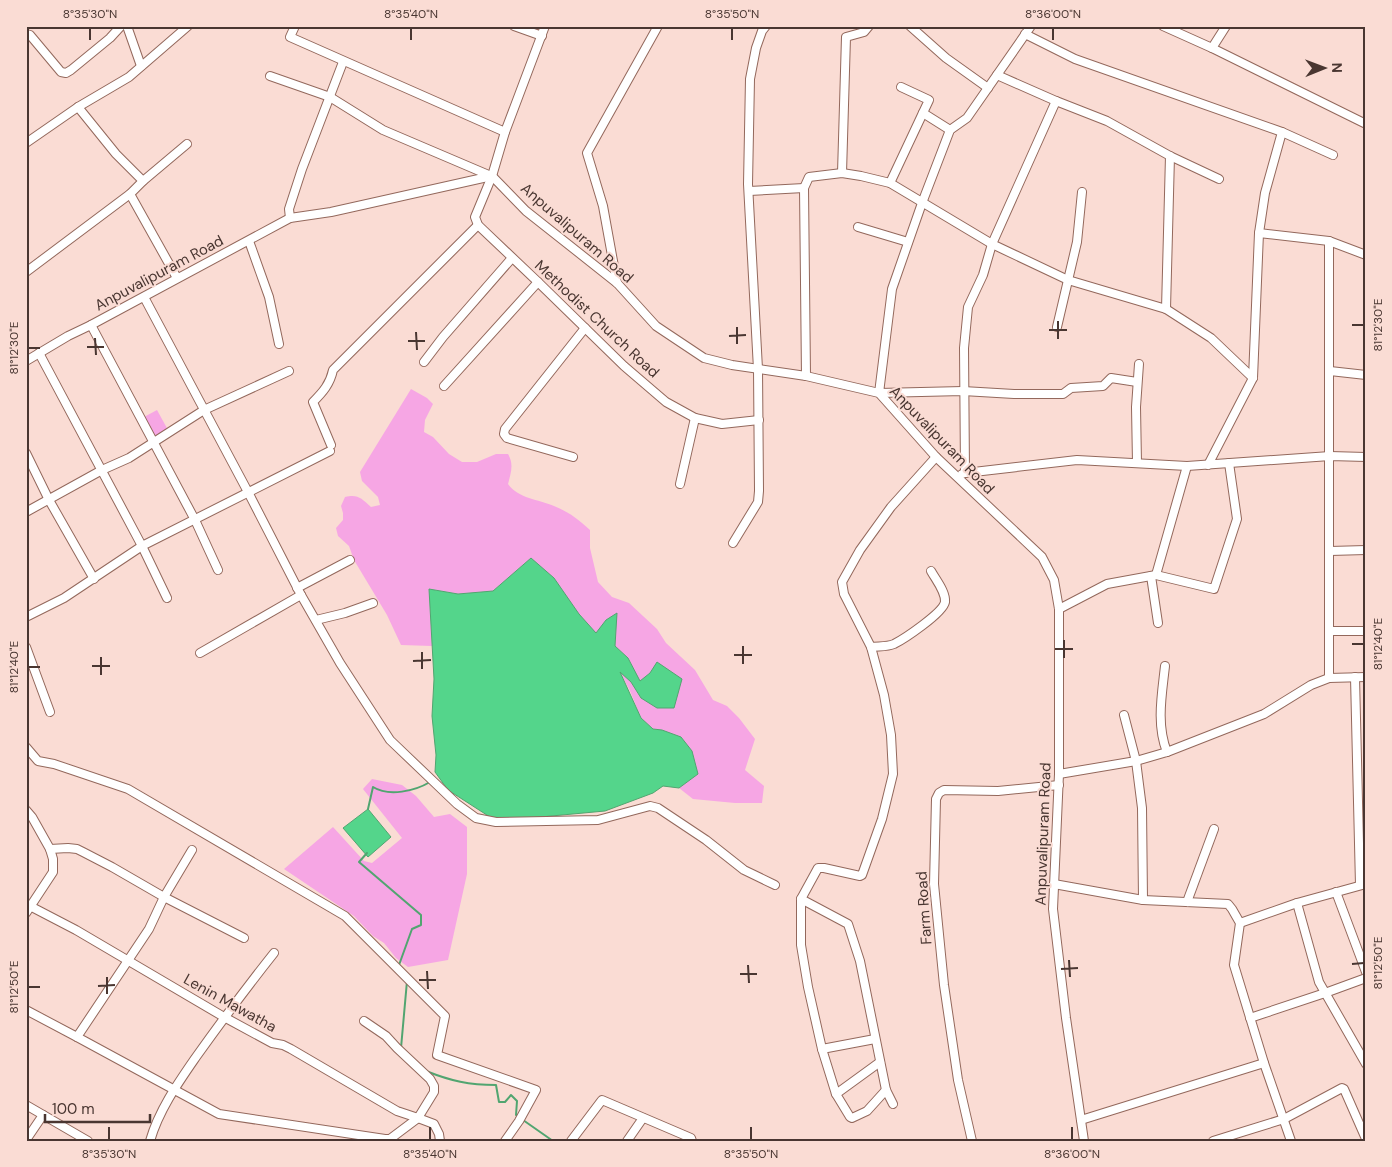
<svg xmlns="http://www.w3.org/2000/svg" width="1392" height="1167" font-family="'DM Sans',sans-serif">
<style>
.green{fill:#f6a6e4}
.water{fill:#54d58b;stroke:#51a570}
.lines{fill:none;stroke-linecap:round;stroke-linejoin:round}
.stream{stroke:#51a570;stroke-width:2}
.street-casing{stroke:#93685c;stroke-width:10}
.street{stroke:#fff;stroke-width:8}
.ticks{fill:none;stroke:#493631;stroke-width:2}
.labels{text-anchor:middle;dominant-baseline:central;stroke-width:4;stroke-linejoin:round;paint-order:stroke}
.street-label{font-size:15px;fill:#493631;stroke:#fadcd4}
.neatline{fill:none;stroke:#493631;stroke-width:2}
.ticks-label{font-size:12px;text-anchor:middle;fill:#493631}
</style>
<rect width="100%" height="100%" fill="#fadcd4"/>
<!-- green -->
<g class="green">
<path d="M411,389L427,398L433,404L425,420L424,432L433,437L449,454L462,462H477L496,454H508C514,464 511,473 508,484C519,499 538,499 554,506C569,512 578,519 590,530V548L598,582L612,597L629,603L657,629L666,643L695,670L713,700L727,706L739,718L755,739L745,770L764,786L762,803H735L693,799L679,788L698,774L662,730L653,729L641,718L630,691L619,670L632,682L641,698L650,673L640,682L628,658L615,646L606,620L596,634L531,558L493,591L458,594L429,589L432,646L401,645L387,615L354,560L349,546L338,536L336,528L343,520V513L341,506L345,497C358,494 361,498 371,507L380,505L378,497L362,481L360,472Z"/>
<polygon points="157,410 168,430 155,438 144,417"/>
<polygon points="372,779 402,785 416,796 434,817 450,814 467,827 467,874 448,960 408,967 396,958 384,943 373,936 354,916 284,869 333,827 364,861 372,863 402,838 363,789"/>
</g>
<!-- water -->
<g class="water">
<polygon points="531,558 554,578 579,614 596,633 606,620 617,613 615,646 628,658 640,681 650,673 657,662 682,679 674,708 657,708 641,698 631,682 620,672 641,718 653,729 662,730 681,737 692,751 698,774 679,788 663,786 653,793 605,811 519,819 493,819 448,790 435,772 436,755 432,716 434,679 429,589 458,594 493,591"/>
<polygon points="368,809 391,837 368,857 343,828"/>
</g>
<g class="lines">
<!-- stream -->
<g class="stream">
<path d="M368,809L373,787C389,797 415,791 430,782"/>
<polyline points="367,853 359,862 421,915 421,925 412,929 399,965"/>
<polyline points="401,1048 407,981"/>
<path d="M426,1071C451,1081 469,1085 496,1085L499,1102H505L511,1095L517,1101L516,1115L519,1117"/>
<polyline points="523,1120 553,1141"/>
</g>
<!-- street casing -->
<g class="street-casing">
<g id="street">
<polyline points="127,26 141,66"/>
<polyline points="295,26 290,37 505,132"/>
<polyline points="514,26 542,36"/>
<polyline points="545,26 505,132 492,176 475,217 478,225 538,282 624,366 666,402 695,418 722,424 759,420"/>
<polyline points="910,26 946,58 988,88"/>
<polyline points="1031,26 967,118 950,130 922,203 892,289 879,393 963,391 1014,394 1063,394 1071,388 1103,386 1111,378 1137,382"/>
<polyline points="1163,26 1212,48 1366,124"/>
<polyline points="26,34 30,35 61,72 66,73 71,70 110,38 121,26"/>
<polyline points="1025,34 1075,59 1282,132 1333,155"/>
<polyline points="1212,48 1226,26"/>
<polyline points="997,75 1056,101"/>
<polyline points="270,76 330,97 383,130 491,176"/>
<polyline points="78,107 116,154 143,181"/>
<polyline points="923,113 950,130"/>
<polyline points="26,143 78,107 129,77 188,26"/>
<polyline points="842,173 846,37 864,32 869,26"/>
<polyline points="890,183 929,100 901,87"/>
<polyline points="749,191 804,188"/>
<polyline points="130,194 177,278"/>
<polyline points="290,218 289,209 302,169 343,62"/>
<polyline points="858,227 908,242"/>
<polyline points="1259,233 1329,241 1366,255"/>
<polyline points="249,241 269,297 279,344"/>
<polyline points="1329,241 1329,678"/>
<polyline points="26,272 130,194 143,181 187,144"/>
<polyline points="617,283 603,206 587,153 658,26"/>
<polyline points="144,297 248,492 301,595 340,663 390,740 457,804 476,818 496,822 598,820 650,806 658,808 706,840 744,870 775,885"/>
<polyline points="1166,309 1170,156"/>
<polyline points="91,325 195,520 218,570"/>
<polyline points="1057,327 1077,242 1082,192"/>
<polyline points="39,353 142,546 167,598"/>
<polyline points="26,361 68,336 91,325 290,218 331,212 492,176 526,211 617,283 656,326 704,358 732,365 806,376 879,393 936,457 1042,557 1054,580 1059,609 1059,774 1053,909 1066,1018 1084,1141"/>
<polyline points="424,362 443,337 512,258"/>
<polyline points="1330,371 1366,375"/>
<polyline points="806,376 804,188 809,177 842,173 861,176 890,183 992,244 1068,280 1166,309 1211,338 1253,378"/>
<polyline points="444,386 538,282"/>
<path d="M331,445L313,402C323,392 330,384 333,370L478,225"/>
<polyline points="26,453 49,500 94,579"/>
<polyline points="573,457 507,438 504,434 505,429 585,328"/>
<polyline points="1137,463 1136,407 1139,364"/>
<polyline points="1208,465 1253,378 1259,233 1265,193 1282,132"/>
<polyline points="965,473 964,348 968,307 983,275 992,244 1056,101 1107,121 1170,156 1219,179"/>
<polyline points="962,474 965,473 1077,460 1187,466 1330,456 1366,457"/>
<polyline points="680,484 695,418"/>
<polyline points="26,512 102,470 129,458 204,410 289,371"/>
<polyline points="733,543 758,502 759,491 758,369 748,184 750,79 756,48 762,31 766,26"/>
<polyline points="1330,551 1366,550"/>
<polyline points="1156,575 1187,466"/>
<polyline points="1151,576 1158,623"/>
<polyline points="297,588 350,560"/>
<polyline points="1059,609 1107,584 1156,575 1214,589 1237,519 1229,463"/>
<polyline points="26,617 64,598 142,546 330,451"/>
<polyline points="316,620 345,613 373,603"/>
<polyline points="1329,631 1366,631"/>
<polyline points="26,647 50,712"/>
<path d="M871,647C879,646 887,647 894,644C904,639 943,613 945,602C946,592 936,580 931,571"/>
<polyline points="200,653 301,595"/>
<path d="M1165,666C1162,694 1156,724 1167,752"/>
<polyline points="1355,677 1360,885"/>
<polyline points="1124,715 1136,761 1142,808 1143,900"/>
<polyline points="26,747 38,761 54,764 128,789 345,916 445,1016 437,1055 536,1090 519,1121 505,1141"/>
<polyline points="1059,774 1136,761 1167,752 1264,714 1311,685 1329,678 1366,677"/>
<polyline points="26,810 32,817 50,849 53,859 53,872 26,913"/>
<polyline points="50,849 68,848 77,849 83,852 112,867 164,897 244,938"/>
<polyline points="192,850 164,897 149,929 77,1037 219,1114 385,1139 390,1139 418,1118 434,1092 434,1086 430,1079 397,1048 386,1036 364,1021"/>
<polyline points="1054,884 1143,900 1228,904 1232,909 1240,923 1234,965 1264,1063 1291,1141"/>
<polyline points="1336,892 1366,972"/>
<polyline points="801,899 801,945 808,987 822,1049"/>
<polyline points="1187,902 1214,829"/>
<polyline points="1297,903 1319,982 1366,1064"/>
<polyline points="26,904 76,930 224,1017 272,1043 283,1045 291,1049 397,1111 418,1118 434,1124 439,1134 440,1141"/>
<polyline points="1240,923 1297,903 1366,884"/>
<polyline points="26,1010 77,1037"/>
<polyline points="1250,1018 1325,993 1366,978"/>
<polyline points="880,1062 836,1094 850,1117 852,1118 867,1111 886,1090"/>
<polyline points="836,1094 822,1049 875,1039"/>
<polyline points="893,1104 886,1090 860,961 848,924 801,899 818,868 824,868 860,876 862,875 882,819 893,774 891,735 884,695 871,647 844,594 842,582 860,550 891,507 936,457"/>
<polyline points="26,1105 88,1141"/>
<polyline points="1081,1120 1264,1063"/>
<polyline points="26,1140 43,1115"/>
<path d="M150,1141C159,1110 178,1083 196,1057C221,1022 247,987 274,953"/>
<polyline points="571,1141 602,1100 691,1138 692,1141"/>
<polyline points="627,1141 643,1118"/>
<polyline points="972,1141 958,1080 944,985 934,884 936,799 939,793 944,790 998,791 1059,785"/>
<polyline points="1213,1141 1284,1119 1342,1088 1344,1089 1366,1139"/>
</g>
</g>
<!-- street -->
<use href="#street" class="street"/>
</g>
<!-- ticks -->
<path class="ticks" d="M90,28V40M411,28V40M732,28V40M1053,28V40M1058,321V339M1352,325H1364M737,327V344M1049,330H1067M416,332L417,350M729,336L746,335M95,338L96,355M408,341H425M87,347H104M28,348H40M1064,640V658M1352,644H1364M743,646V664M1055,649H1073M422,652V669M734,655H752M101,657V675M413,661L431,660M92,666H110M28,667H40M1069,960L1070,977M1352,964L1364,963M748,965L749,983M1061,969L1078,968M427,971L428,989M740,974H757M107,977V994M419,980H436M98,986L115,985M28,987H40M109,1127V1140M430,1127V1140M751,1127V1140M1072,1127V1140"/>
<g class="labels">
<!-- street labels -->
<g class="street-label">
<text transform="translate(577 233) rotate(41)">Anpuvalipuram Road</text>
<text transform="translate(159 273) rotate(-28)">Anpuvalipuram Road</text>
<text transform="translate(597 319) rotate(43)">Methodist Church Road</text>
<text transform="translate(942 440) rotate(46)">Anpuvalipuram Road</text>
<text transform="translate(1043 834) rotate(-88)">Anpuvalipuram Road</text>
<text transform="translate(924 908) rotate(-94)">Farm Road</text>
<text transform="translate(230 1003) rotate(29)">Lenin Mawatha</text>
</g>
</g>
<!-- border -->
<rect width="1392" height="1167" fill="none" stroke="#fadcd4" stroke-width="55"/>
<!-- north arrow -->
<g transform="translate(1324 68) rotate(89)" stroke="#fadcd4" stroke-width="4" paint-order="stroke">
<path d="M0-4L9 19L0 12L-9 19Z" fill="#493631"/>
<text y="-8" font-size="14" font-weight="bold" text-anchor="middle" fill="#493631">N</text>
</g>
<!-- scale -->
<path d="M45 1114v8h105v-8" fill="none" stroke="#493631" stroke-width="2.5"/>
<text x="52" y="1114" font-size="15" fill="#493631" stroke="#fadcd4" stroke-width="4" paint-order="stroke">100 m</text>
<rect x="28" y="28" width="1336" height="1112" class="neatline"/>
<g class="ticks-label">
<text x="90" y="18">8°35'30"N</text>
<text x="411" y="18">8°35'40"N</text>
<text x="732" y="18">8°35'50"N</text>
<text x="1053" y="18">8°36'00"N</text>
<text transform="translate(1378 325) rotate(-90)" y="4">81°12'30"E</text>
<text transform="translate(14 348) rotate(-90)" y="4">81°12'30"E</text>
<text transform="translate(1378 644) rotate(-90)" y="4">81°12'40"E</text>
<text transform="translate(14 667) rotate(-90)" y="4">81°12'40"E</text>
<text transform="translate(1378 963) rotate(-90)" y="4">81°12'50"E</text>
<text transform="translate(14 987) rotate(-90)" y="4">81°12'50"E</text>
<text x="109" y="1158">8°35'30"N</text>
<text x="430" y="1158">8°35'40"N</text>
<text x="751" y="1158">8°35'50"N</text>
<text x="1072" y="1158">8°36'00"N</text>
</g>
</svg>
